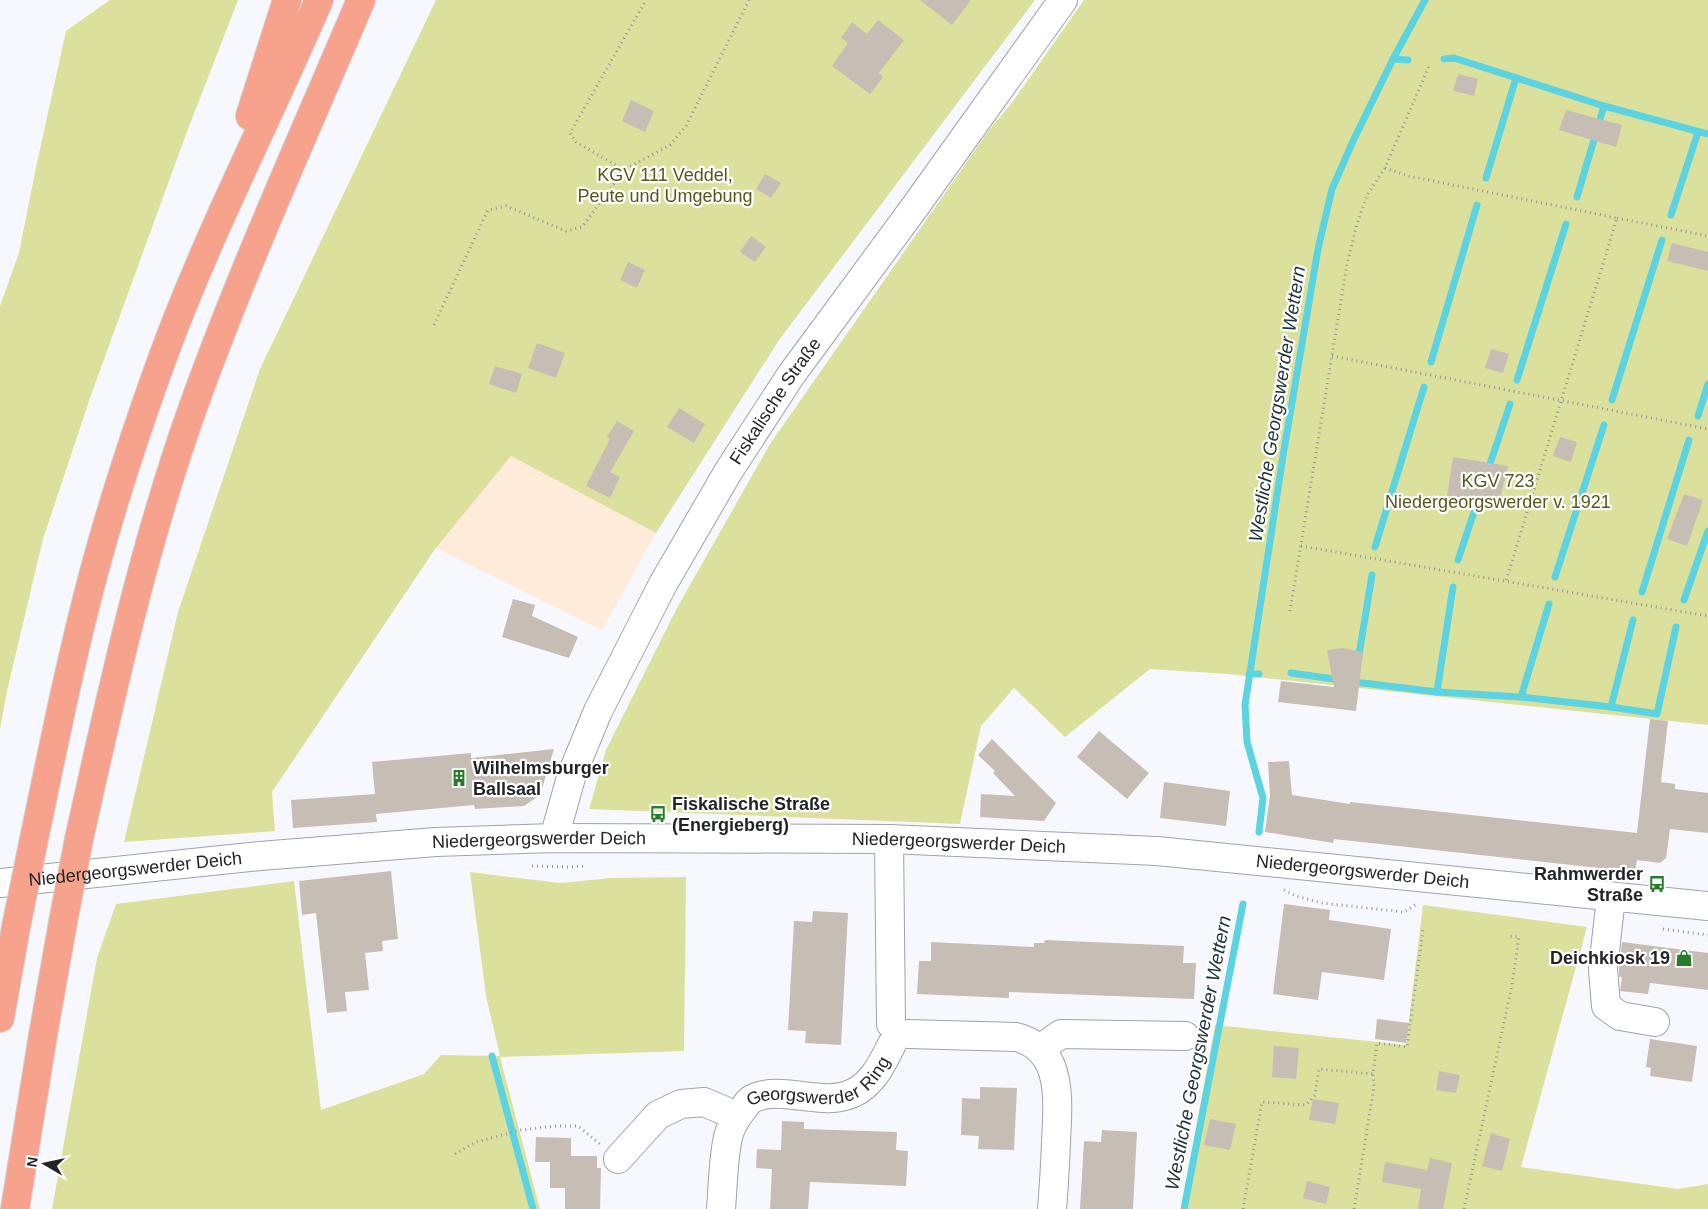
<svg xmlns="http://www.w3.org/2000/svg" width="1708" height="1209" font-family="Arial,sans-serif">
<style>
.commercial{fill:#feebda}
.green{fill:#dce09d}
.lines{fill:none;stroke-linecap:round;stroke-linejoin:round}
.stream{stroke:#5cd3e0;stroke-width:7}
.building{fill:#c6bdb5}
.minor-casing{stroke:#9fa2ac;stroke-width:30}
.highway-casing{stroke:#d3d3d4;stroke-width:30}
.path{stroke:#939498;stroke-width:3;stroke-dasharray:1 4;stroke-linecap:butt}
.minor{stroke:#fff;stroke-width:28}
.highway{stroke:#f6a28c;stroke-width:28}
.highway-bridge-casing{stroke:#d3d3d4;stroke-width:30;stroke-linecap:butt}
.highway-bridge{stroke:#f6a28c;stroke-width:28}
.labels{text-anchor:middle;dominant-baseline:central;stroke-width:4.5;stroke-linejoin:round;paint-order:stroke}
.park-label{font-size:18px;fill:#56581a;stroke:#fff}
.street-label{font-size:18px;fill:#232428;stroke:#fff}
.poi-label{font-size:18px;font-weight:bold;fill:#232428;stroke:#fff;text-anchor:start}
.water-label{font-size:19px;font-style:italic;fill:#1e3436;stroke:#fff}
</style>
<rect width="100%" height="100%" fill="#f7f8fd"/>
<!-- commercial -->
<polygon class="commercial" points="511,456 656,533 602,630 435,548"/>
<!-- green -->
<g class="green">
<polygon points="110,0 238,0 185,137 91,395 43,539 7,691 0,729 0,306 19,253 35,172 66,31"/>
<polygon points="436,0 1035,0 779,340 656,533 511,456 435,549 272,792 275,831 124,842 178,612 260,369"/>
<polygon points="1084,0 1708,0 1708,725 1228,674 1150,669 1065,737 1014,688 981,726 960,824 589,809 606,750 677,608 770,444 989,130 1011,104"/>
<polygon points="470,872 560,883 611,878 686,877 684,1051 500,1057 540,1209 52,1209 97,958 116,904 294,881 321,1110 424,1074 441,1055 500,1056 486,996"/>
<polygon points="1423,905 1587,927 1521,1167 1678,1189 1708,1184 1708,1209 1181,1209 1215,1025 1406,1045"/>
</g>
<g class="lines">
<!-- stream -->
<g class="stream">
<polyline points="1393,59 1408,60"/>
<polyline points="1444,59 1454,58 1604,106 1708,134"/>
<polyline points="1486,178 1516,78"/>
<polyline points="1577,197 1604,106"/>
<polyline points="1671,215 1698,132"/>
<polyline points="1431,362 1477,205"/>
<polyline points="1517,380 1566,224"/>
<polyline points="1612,400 1662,240"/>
<polyline points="1698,416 1708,384"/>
<polyline points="1488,470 1510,404"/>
<polyline points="1375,547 1424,387"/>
<polyline points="1458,560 1479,497"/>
<polyline points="1555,577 1604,425"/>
<polyline points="1642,592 1689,440"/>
<polyline points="1684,600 1708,531"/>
<polyline points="1358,661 1372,575"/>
<polyline points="1291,673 1341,680"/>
<polyline points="1249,674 1259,674"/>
<polyline points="1355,682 1437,692 1453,587"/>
<polyline points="1437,692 1521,697 1549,604"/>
<polyline points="1521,697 1611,707 1633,620"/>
<polyline points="1611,707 1657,714 1676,627"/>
<polyline points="1259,832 1263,798 1247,742 1245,705 1283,456 1318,249 1332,189 1353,141 1393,59 1425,0"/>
<polyline points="492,1056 533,1209"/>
<polyline points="1184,1209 1243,904"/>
</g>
</g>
<!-- building -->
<g class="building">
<polygon points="920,0 971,0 952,25"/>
<polygon points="878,20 904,40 879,73 883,77 870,94 832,66 848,43 841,38 852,22 867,34"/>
<polygon points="1458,74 1478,79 1474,96 1453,91"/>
<polygon points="631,100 654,111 645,132 622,121"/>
<polygon points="1566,110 1622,125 1616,147 1559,130"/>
<polygon points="765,174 781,183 771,198 756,189"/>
<polygon points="751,236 766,247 755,262 740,252"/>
<polygon points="1672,243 1708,252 1708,271 1667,261"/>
<polygon points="628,262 645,270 637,288 620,280"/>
<polygon points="537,343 565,353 556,378 528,368"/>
<polygon points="1491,349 1509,354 1503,373 1485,368"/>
<polygon points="495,366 522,374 516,393 489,384"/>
<polygon points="679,408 705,424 694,443 667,427"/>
<polygon points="617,421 634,431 610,472 620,477 610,498 586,486 610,439 607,437"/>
<polygon points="1560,437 1577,442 1571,462 1553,456"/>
<polygon points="1453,457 1508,466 1497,510 1447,496"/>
<polygon points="1684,494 1703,500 1687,546 1667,539"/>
<polygon points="513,599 535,605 532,616 578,637 569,658 502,637"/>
<polygon points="1342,648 1363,652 1356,711 1278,702 1281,681 1334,687 1327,650"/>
<polygon points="1650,719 1668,721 1661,782 1675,784 1675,789 1708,793 1708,833 1670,829 1666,858 1660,863 1637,860 1635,872 1334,839 1333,843 1265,832 1270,795 1268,762 1289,761 1292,795 1350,804 1350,802 1637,833"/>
<polygon points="1099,731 1149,773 1127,799 1077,757"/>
<polygon points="992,739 1056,803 1044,821 980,817 981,794 1015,796 993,773 995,771 978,755"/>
<polygon points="554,749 540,795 524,806 475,809 474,805 376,814 377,822 293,828 291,800 375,794 372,762 471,753 471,758"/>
<polygon points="1164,782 1230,791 1226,826 1160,818"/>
<polygon points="391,871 398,939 382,941 383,951 365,953 369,990 345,992 347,1011 327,1013 316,913 302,915 299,881"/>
<polygon points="1284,904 1330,910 1329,920 1391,929 1384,980 1322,972 1318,1000 1273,994"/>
<polygon points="813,911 848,913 841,1045 805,1043 806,1031 788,1030 794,921 812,922"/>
<polygon points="1045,940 1184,946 1183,963 1196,963 1194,999 1009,992 1009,998 917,994 919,961 931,961 931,942 1034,947 1034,943 1044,943"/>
<polygon points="1622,942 1708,953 1708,990 1650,983 1648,994 1620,991 1622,977 1619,977 1619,969"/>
<polygon points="1377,1019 1409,1023 1406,1043 1375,1039"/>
<polygon points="1650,1039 1697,1046 1692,1082 1650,1076 1651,1068 1646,1067"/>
<polygon points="1274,1046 1299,1048 1296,1079 1272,1077"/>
<polygon points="1439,1071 1460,1075 1456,1093 1436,1090"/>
<polygon points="980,1087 1017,1088 1014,1150 978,1149 979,1136 961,1135 962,1098 980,1099"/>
<polygon points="1313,1099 1339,1103 1335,1124 1309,1120"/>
<polygon points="1210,1119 1236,1124 1230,1150 1204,1145"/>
<polygon points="782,1121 804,1122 804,1129 897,1132 896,1150 908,1151 906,1186 810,1182 808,1209 770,1209 772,1169 756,1168 757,1149 781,1150"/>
<polygon points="1102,1130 1137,1132 1133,1209 1080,1209 1084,1141 1101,1142"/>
<polygon points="1491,1133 1510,1139 1502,1171 1482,1166"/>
<polygon points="536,1137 571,1138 571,1156 597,1156 597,1168 601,1168 600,1209 565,1209 565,1188 550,1188 550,1162 535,1162"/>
<polygon points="1430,1158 1452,1163 1443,1209 1418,1209 1421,1189 1382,1182 1385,1162 1427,1170"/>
<polygon points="1307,1181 1330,1187 1326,1204 1303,1198"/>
</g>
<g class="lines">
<!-- minor casing -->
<g class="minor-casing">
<g id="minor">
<path id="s1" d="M554,838L572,774L598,711L663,584L728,472L791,375L914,208L1063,0"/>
<polyline points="889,839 891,1024"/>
<path id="s2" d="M0,883L260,856L436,842L554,838L889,839L1157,851L1708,906"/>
<polyline points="1611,897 1603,969 1606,1006 1620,1016 1655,1022"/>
<path d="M908,1034L1016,1037C1032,1041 1044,1050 1051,1066C1060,1089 1057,1118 1056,1143C1055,1165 1054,1187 1052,1209"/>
<polyline points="1040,1049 1061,1034 1185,1036"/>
<polyline points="618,1159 658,1115 681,1104 704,1102 737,1116"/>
<path id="s3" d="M721,1209C723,1185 723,1160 728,1137C730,1128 736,1118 742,1110C745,1107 748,1101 752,1099C780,1084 823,1108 853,1093C873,1084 883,1062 892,1044"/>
</g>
</g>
<!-- highway casing -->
<g class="highway-casing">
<g id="highway">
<polyline points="250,116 287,0"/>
<path d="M79,839C112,691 144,542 196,399C245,264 305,132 361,0"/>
<path d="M33,844C52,753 70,662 94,572C113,501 136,431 161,362C206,238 267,121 319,0"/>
<polyline points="0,1018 16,927"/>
<polyline points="15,1209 43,1035 63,922"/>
</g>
</g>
<!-- path -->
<g class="path">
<polyline points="1385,168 1408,176 1617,218 1506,581"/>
<polyline points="624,170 576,142 570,133 646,0"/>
<polyline points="1617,218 1708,236"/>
<polyline points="434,325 488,210 506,206 566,231 582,227 624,170 670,145 686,126 749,0"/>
<polyline points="1332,356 1708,429"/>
<polyline points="1301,546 1708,616"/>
<polyline points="1290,611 1347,264 1357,224 1367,195 1385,168 1429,66"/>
<polyline points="532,866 570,867 586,866"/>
<polyline points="1284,890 1296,896 1322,903 1404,912 1418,903"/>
<polyline points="1663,929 1708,935"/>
<polyline points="455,1154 476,1142 521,1130 555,1126 578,1126 600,1144"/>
<polyline points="1243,1209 1262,1102 1306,1105 1315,1095 1319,1069 1373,1074"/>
<polyline points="1354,1209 1374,1087 1373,1074 1377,1043 1407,1047 1423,930"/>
<polyline points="1464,1209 1512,985 1519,937 1507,936"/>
</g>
<!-- minor -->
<use href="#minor" class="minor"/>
<!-- highway -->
<use href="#highway" class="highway"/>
<!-- highway-bridge casing -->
<g class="highway-bridge-casing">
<g id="highway-bridge">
<polyline points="63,922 79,839"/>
<polyline points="16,927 33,844"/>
</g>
</g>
<!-- highway-bridge -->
<use href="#highway-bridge" class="highway-bridge"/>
</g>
<!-- icons -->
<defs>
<g id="building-bare" transform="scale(1.35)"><path d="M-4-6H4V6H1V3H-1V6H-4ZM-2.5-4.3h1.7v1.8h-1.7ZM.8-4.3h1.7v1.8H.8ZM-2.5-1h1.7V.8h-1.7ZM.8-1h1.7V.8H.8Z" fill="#287c29" stroke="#fff" stroke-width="2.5" paint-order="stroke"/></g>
<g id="bus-bare" transform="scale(1.35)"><path d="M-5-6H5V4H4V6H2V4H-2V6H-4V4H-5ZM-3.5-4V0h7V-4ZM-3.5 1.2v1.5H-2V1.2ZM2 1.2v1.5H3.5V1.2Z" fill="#287c29" stroke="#fff" stroke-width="2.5" paint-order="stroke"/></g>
<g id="shop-bare" transform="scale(1.35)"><path d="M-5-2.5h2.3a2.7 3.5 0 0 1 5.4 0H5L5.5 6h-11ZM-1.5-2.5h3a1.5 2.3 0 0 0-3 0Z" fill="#287c29" stroke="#fff" stroke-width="2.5" paint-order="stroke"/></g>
</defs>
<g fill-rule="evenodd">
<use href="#building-bare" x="459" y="778"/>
<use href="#bus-bare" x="658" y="814"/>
<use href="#bus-bare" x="1657" y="884"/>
<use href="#shop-bare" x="1684" y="958"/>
</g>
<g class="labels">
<!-- park labels -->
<g class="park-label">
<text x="665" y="175">KGV 111 Veddel,<tspan x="665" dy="21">Peute und Umgebung</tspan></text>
<text x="1498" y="481">KGV 723<tspan x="1498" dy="21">Niedergeorgswerder v. 1921</tspan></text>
</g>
<!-- street labels -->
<g class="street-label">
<text stroke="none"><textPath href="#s1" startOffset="492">Fiskalische Straße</textPath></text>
<text stroke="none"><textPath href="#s2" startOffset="541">Niedergeorgswerder Deich</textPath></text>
<text stroke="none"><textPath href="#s2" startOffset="961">Niedergeorgswerder Deich</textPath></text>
<text stroke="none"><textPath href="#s2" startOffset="136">Niedergeorgswerder Deich</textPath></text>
<text stroke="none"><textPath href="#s2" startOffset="1366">Niedergeorgswerder Deich</textPath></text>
<text stroke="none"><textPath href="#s3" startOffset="191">Georgswerder Ring</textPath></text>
</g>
<!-- poi labels -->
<g class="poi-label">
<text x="473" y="768">Wilhelmsburger<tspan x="473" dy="21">Ballsaal</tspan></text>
<text x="672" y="804">Fiskalische Straße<tspan x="672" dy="21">(Energieberg)</tspan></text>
<text x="1643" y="874" text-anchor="end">Rahmwerder<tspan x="1643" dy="21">Straße</tspan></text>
<text x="1670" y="958" text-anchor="end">Deichkiosk 19</text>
</g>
<!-- water labels -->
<g class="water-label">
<text transform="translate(1277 404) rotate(-81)">Westliche Georgswerder Wettern</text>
<text transform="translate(1198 1053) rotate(-79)">Westliche Georgswerder Wettern</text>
</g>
</g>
<!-- north arrow -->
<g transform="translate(45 1164) rotate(279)" stroke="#ffffff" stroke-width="4" paint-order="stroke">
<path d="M0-4L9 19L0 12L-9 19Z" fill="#232428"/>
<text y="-8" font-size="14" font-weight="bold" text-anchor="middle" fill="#232428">N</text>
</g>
</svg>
